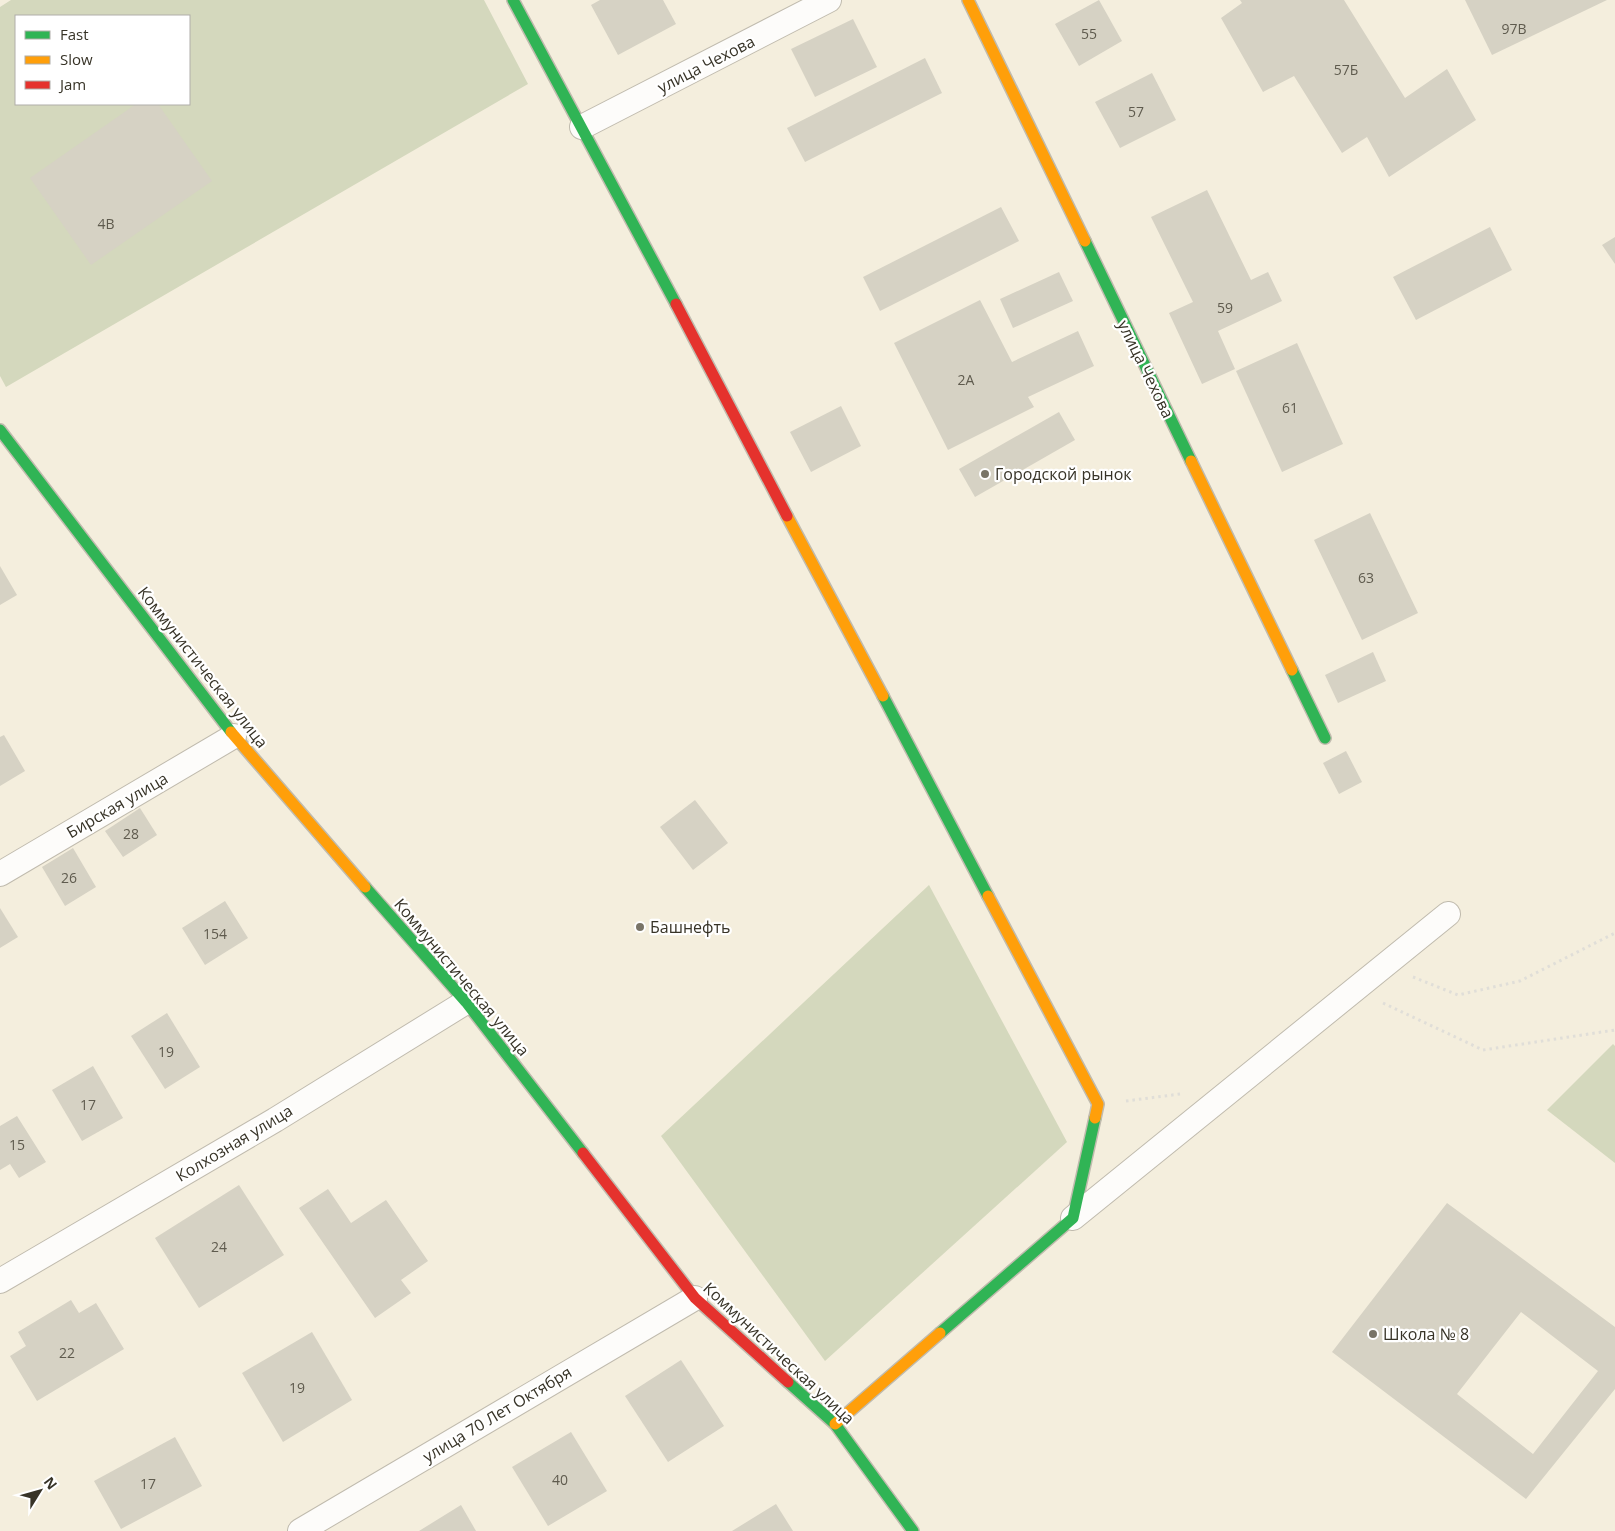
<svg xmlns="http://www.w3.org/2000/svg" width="1615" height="1531" font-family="'Open Sans',sans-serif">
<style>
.green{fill:#d4d8bd;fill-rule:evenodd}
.building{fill:#d6d2c4;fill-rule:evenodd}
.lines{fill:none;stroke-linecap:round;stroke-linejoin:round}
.street-casing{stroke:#c0bbae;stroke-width:26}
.fast-casing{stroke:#c0bbae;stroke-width:14}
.slow-casing{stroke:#c0bbae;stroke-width:14}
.jam-casing{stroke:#c0bbae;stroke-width:14}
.path{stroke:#e0ded8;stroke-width:3;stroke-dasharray:2.5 4;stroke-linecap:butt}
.street{stroke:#fdfcfa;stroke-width:24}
.fast{stroke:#30b455;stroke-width:11}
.slow{stroke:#ff9f0a;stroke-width:11}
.jam{stroke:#e5322d;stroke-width:11}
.poi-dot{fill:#797467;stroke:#fff;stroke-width:2}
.labels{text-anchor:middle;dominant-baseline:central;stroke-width:4.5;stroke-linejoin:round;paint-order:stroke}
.number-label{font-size:14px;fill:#5f5b4e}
.street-label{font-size:16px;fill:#373327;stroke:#fff}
.poi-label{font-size:16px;fill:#373327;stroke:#fff;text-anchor:start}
</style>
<rect width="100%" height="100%" fill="#f4eedd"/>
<!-- green -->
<g class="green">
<path d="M11,0H484L528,84L6,387L0,376V7ZM16,16H189V104H16Z"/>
<polygon points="929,885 1067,1142 825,1361 661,1136"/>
<polygon points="1613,1044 1615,1046 1615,1163 1547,1110"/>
</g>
<!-- building -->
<g class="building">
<polygon points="600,0 663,0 676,24 618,55 591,5"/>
<polygon points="1099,0 1122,41 1079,66 1055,24"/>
<polygon points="1240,0 1344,0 1405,98 1447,69 1476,120 1389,177 1367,137 1342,153 1294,76 1263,92 1221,18 1242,3"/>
<polygon points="1465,0 1607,0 1492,55"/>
<polygon points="853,19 877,67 815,97 791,49"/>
<polygon points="925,58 942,93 805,162 787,128"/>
<polygon points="1152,73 1176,120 1120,148 1095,102"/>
<polygon points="136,104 158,104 212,181 91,265 30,178"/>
<polygon points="1207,190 1251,280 1268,272 1282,301 1218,331 1235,369 1202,384 1169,313 1193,302 1151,217"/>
<polygon points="1001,207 1019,241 880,311 863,277"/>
<polygon points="1490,227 1512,270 1416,320 1393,277"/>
<polygon points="1615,237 1615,264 1602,245"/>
<polygon points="1059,272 1073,301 1013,328 1000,299"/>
<polygon points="980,300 1012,362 1078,331 1094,366 1028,397 1034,407 948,450 894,343"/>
<polygon points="1297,343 1343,444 1282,472 1236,371"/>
<polygon points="841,406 861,446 811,472 790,432"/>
<polygon points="1059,412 1075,440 975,497 959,469"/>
<polygon points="1370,513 1418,613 1362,640 1314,540"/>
<polygon points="0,566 17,595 0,605"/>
<polygon points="1373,652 1386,681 1338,703 1325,675"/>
<polygon points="4,735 25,771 0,786 0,737"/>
<polygon points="1346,751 1362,782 1339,794 1323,763"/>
<polygon points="695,800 728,843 693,870 660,827"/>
<polygon points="140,808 157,835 123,857 105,831"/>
<polygon points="73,848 96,887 65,906 42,867"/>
<polygon points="225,901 248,938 205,965 182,928"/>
<polygon points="0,908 18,937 0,948"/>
<polygon points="167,1013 200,1067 165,1089 131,1036"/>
<polygon points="93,1066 123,1118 82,1141 52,1090"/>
<polygon points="17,1116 46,1162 19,1178 10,1164 0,1170 0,1126"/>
<polygon points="239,1185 284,1255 199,1308 155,1238"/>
<polygon points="328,1189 351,1223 386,1200 428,1261 401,1280 411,1293 375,1318 299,1208"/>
<path d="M1447,1203L1615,1327V1389L1526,1499L1332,1352ZM1521,1312L1598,1371L1533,1454L1457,1394Z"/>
<polygon points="71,1300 79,1313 96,1303 124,1349 37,1401 10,1356 26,1346 18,1332"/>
<polygon points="312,1332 352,1400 283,1442 242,1373"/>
<polygon points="681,1360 724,1426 668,1462 625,1396"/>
<polygon points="571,1432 607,1491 548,1526 512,1467"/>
<polygon points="175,1437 202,1486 121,1529 94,1481"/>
<polygon points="776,1504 793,1531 732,1531"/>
<polygon points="461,1505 476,1531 419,1531"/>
</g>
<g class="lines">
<!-- street casing -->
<g class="street-casing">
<g id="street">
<polyline points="582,127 829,0"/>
<polyline points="0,874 234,736"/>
<polyline points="1073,1218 1448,914"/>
<polyline points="0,1281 275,1120 466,1002"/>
<polyline points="300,1531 695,1298"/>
</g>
</g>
<!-- fast casing -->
<g class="fast-casing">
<g id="fast">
<polyline points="513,0 676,304"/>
<polyline points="1085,241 1191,461"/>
<polyline points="0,430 231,732"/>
<polyline points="1292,670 1325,738"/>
<polyline points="883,696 988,896"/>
<polyline points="365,887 466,1002 583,1153"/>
<polyline points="940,1333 1073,1218 1095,1118"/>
<polyline points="788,1382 835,1424 913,1531"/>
</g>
</g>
<!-- slow casing -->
<g class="slow-casing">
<g id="slow">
<polyline points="968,0 1085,241"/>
<polyline points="1191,461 1292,670"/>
<polyline points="787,516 883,696"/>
<polyline points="231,732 365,887"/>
<polyline points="988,896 1098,1104 1095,1118"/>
<polyline points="835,1424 940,1333"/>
</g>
</g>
<!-- jam casing -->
<g class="jam-casing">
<g id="jam">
<polyline points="676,304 787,516"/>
<polyline points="583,1153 695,1298 788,1382"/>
</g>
</g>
<!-- path -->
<g class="path">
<polyline points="1413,977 1458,995 1520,981 1615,933"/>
<polyline points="1383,1003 1483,1050 1615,1030"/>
<polyline points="1126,1101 1180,1094"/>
</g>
<!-- street -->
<use href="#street" class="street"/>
<!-- fast -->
<use href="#fast" class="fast"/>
<!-- slow -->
<use href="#slow" class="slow"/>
<!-- jam -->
<use href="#jam" class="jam"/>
</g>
<!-- markers -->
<g class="poi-dot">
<circle cx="985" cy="474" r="5"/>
<circle cx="640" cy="927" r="5"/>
<circle cx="1373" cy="1334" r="5"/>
</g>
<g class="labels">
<!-- number labels -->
<g class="number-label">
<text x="1514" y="28">97В</text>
<text x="1089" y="33">55</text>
<text x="1346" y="69">57Б</text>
<text x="1136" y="111">57</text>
<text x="106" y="223">4В</text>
<text x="1225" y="307">59</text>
<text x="966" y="379">2А</text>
<text x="1290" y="407">61</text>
<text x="1366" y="577">63</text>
<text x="131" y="833">28</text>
<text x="69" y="877">26</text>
<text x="215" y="933">154</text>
<text x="166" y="1051">19</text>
<text x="88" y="1104">17</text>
<text x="17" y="1144">15</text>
<text x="219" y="1246">24</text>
<text x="67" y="1352">22</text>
<text x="297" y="1387">19</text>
<text x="560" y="1479">40</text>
<text x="148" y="1483">17</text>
</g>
<!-- street labels -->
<g class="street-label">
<text transform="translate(706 64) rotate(-27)">улица Чехова</text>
<text transform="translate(1146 369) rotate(64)">улица Чехова</text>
<text transform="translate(203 667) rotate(52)">Коммунистическая улица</text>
<text transform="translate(117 805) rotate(-30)">Бирская улица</text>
<text transform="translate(462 977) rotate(50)">Коммунистическая улица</text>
<text transform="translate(234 1143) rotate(-31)">Колхозная улица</text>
<text transform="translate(779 1353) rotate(43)">Коммунистическая улица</text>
<text transform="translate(497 1414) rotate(-31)">улица 70 Лет Октября</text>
</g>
<!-- poi labels -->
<g class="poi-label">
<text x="995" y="474">Городской рынок</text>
<text x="650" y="927">Башнефть</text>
<text x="1383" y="1334">Школа № 8</text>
</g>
</g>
<!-- legend -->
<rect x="15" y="15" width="175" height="90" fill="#ffffff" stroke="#afada9"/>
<rect x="25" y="31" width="25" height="8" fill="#30b455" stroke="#afada9"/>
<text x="60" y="40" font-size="15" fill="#373327">Fast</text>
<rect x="25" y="56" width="25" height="8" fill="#ff9f0a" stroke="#afada9"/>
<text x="60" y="65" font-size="15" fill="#373327">Slow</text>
<rect x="25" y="81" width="25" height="8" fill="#e5322d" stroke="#afada9"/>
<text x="60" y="90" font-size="15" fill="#373327">Jam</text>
<!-- north arrow -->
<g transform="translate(40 1491) rotate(53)" stroke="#ffffff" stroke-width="4" paint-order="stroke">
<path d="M0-4L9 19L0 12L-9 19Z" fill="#373327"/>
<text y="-8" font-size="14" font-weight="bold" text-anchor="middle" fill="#373327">N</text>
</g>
</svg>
